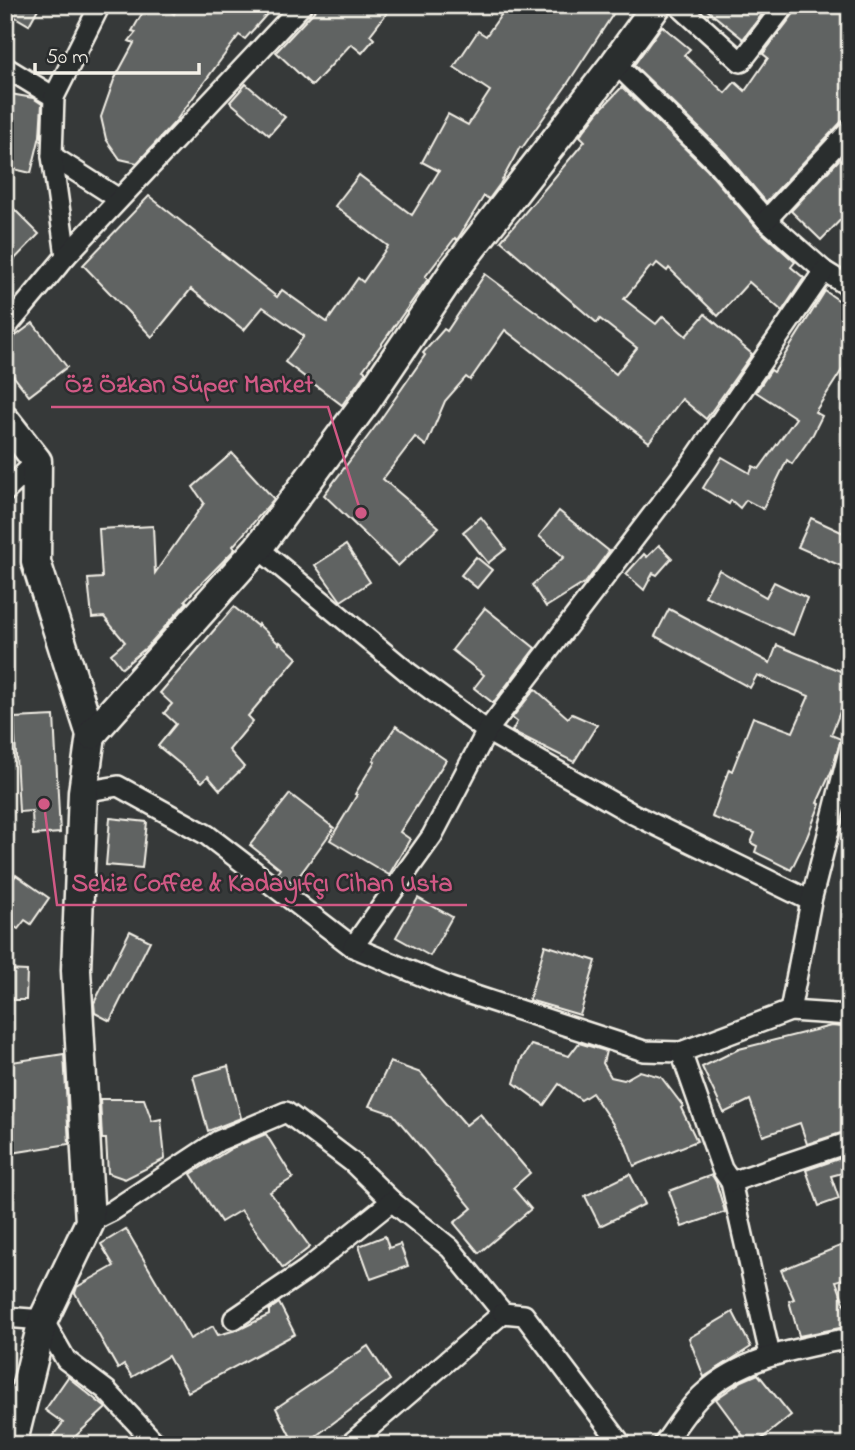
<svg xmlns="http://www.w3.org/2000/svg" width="855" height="1450" font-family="'Indie Flower',sans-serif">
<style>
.building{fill:#616362;stroke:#f4f1e8;stroke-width:2}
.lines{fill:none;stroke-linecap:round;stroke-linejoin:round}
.street-casing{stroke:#f4f1e8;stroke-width:24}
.secondary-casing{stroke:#f4f1e8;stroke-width:33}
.street{stroke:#2a2d2e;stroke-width:19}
.secondary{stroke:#2a2d2e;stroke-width:28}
.leader{fill:none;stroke:#d15985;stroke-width:2.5}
.callout-dot{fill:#d15985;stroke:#2a2d2e;stroke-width:2.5}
.callout-label{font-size:26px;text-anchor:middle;font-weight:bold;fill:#d15985;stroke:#2a2d2e;stroke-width:5;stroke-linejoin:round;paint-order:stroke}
</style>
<rect width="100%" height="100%" fill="#363939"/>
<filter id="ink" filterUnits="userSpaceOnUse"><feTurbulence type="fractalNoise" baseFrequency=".0143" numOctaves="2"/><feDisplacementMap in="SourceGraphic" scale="14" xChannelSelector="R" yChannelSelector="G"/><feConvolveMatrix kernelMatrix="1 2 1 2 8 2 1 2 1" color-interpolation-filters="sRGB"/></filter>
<g filter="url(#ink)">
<!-- building -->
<g class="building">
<polygon points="5,5 40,5 29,25 5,11"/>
<polygon points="147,5 160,5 174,14 180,5 275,5 245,39 239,35 175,122 137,163 120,159 106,139 101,117 114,80 134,43 129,41 136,32 132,31"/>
<polygon points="320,5 393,5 370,35 374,39 362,53 351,44 312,86 276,52"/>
<polygon points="508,5 619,5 566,86 522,148 520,147 500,184 489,199 484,196 457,240 455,238 425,277 428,279 363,370 366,372 342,405 285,362 304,336 263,307 244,330 191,289 152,337 83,265 149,196 277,297 282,290 327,322 358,278 363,282 388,246 335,206 359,175 412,215 439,171 422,162 448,114 468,125 490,91 454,67 478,31 486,36"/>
<polygon points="701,5 769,5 743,39"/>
<polygon points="797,5 850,5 850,118 841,122 766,202 725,153 634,65 662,26 690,49 684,55 725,93 735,82 745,91 768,58 763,54 795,12"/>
<polygon points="246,84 285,117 269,135 230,102"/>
<polygon points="622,87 707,170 758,229 795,262 791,267 804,278 782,311 749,282 718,316 669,268 667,271 657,263 653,268 651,266 624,299 656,324 663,316 686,336 705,314 752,354 706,419 682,399 649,442 505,330 470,380 466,377 445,401 426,446 415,437 383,479 439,527 398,566 324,495 378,423 425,355 423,353 444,329 447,331 485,274 578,343 616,374 637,348 600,319 597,323 501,241 585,141 580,136 599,111"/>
<polygon points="5,93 33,98 42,104 40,136 31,173 5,167"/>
<polygon points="850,148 850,210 821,240 791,211"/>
<polygon points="5,200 39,234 5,269"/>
<polygon points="825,291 850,308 850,374 842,370 815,412 822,416 813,434 792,464 787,460 763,509 746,500 740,508 731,500 729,504 703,488 722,457 750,473 753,466 759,469 796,418 756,392 771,370 774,372"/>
<polygon points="33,323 67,367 29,396 5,365 5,344"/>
<polygon points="232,453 274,499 233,546 235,549 185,600 187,602 147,647 122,668 111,654 125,642 104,617 92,618 88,579 102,578 99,529 153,526 155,573 204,503 193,487"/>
<polygon points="559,511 609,551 586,582 546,607 532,585 564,557 539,536"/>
<polygon points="481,517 506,549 488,563 463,532"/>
<polygon points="811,518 850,536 850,570 798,547"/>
<polygon points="346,545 370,582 341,601 315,565"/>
<polygon points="659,545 672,558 657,575 653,573 644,590 626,574 644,554 647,557"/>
<polygon points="476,557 492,570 477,588 461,575"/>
<polygon points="719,570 766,597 774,582 807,598 793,635 705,596"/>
<polygon points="234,607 257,626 258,624 279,644 280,642 297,658 248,716 253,721 229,750 244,767 220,790 208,776 202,782 158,746 176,724 164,713 172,704 160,693"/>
<polygon points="485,608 535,648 493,703 474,688 484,675 452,650"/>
<polygon points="669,609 770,663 777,645 850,675 850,686 831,735 841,739 832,770 817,803 820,804 807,837 791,870 755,852 757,846 751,843 755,833 712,817 729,769 732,771 753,717 793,732 809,696 757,675 750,688 655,636"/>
<polygon points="535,689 568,718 572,714 597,725 574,762 512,731 517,722 512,718"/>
<polygon points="54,716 60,833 33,835 32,811 19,812 14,718"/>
<polygon points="396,726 446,760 400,832 410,839 389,875 330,840 357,795 355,794 375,761 373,760"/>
<polygon points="290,794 334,828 294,883 277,873 280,869 250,845"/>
<polygon points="110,818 147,822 142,868 106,865"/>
<polygon points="16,875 49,898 31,924 25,920 18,929 5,921 5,890"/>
<polygon points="418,898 452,917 430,956 396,937"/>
<polygon points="130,931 150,941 110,1021 95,1013 94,1003"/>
<polygon points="545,945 596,961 580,1015 529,1000"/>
<polygon points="5,970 27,971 26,1000 5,1000"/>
<polygon points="831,1026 842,1027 850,1058 850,1076 842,1078 850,1097 850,1130 807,1144 800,1123 763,1136 750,1100 724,1113 702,1067 739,1049"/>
<polygon points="579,1043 606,1051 603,1063 611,1077 624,1080 640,1071 661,1077 683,1106 681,1108 697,1141 634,1166 625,1142 592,1093 581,1100 559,1084 544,1105 514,1083 521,1060 531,1045 569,1056"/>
<polygon points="64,1054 69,1144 5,1154 5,1063"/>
<polygon points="390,1062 421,1073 466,1125 480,1114 530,1173 513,1188 531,1209 479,1253 454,1223 472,1208 393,1114 369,1106"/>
<polygon points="228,1066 241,1118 208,1131 193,1076"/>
<polygon points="100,1099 144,1099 152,1121 161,1119 165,1159 125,1179 108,1173 106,1139 102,1139"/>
<polygon points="266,1134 293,1178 270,1192 310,1247 283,1268 241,1210 221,1222 191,1174 232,1148"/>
<polygon points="850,1155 850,1171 831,1176 839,1199 819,1206 806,1170"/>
<polygon points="630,1174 645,1204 600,1226 585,1196"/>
<polygon points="712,1175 716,1182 725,1212 682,1227 669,1191"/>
<polygon points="126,1229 190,1339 213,1326 218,1335 240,1329 269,1315 269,1310 279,1303 295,1334 188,1392 168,1356 132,1377 124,1365 118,1369 75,1293 77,1287 114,1266 101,1244"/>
<polygon points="385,1236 389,1248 400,1244 408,1266 371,1279 359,1246"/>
<polygon points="850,1242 850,1277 836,1281 850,1319 850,1326 799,1336 789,1301 794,1299 781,1270"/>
<polygon points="733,1312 751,1347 704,1377 689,1338"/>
<polygon points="368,1346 390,1380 304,1445 295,1445 276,1408"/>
<polygon points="758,1374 791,1415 754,1445 750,1445 716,1399 742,1381"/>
<polygon points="68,1377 106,1408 66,1445 45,1445 63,1423 45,1410"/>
</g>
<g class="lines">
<!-- street casing -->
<g class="street-casing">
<g id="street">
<polyline points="678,5 741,62 785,5"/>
<polyline points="615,63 716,162 766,220 824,271 850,287"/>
<polyline points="5,67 54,97"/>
<polyline points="52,156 119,199"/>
<polyline points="766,220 850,130"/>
<polyline points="66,256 52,156 54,97 100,5"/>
<polyline points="5,329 66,256 302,5"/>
<polyline points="5,492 37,461"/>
<polyline points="258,548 410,674 487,731 631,813 811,901"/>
<polyline points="83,792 118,786 207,835 353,947 451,988 644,1051 681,1052 790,1011 850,1015"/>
<polyline points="353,947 432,836 487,731 689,467 824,271"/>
<polyline points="790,1011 811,901 850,747"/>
<polyline points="681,1052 722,1169 731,1182 770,1355"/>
<polyline points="731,1182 850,1142"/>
<polyline points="90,1222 112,1211 218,1141 286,1112 352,1162 394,1203 450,1248 503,1313 349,1445"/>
<polyline points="503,1313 524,1315 622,1445"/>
<polyline points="5,1317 43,1320 66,1360 106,1390 157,1445"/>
<polyline points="234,1319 306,1270 392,1201"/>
<path d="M663,1445C676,1428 688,1407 704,1393C744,1356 798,1349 850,1338"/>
</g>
</g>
<!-- secondary casing -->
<g class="secondary-casing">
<g id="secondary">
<polyline points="5,420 37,461 36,562 91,735 83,792 76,970 90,1222 43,1320 12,1445"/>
<polyline points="91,735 258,548 365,403 456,268 615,63 657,5"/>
</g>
</g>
<!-- street -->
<use href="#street" class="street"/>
<!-- secondary -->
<use href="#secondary" class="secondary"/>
</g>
</g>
<!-- callouts -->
<path class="leader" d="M361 513L328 407H51M44 804L57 905H467"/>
<g class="callout-dot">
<circle cx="361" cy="513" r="7"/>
<circle cx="44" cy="804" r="7"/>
</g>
<g class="callout-label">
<text x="189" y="392">Öz Özkan Süper Market</text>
<text x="262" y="891">Sekiz Coffee &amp; Kadayıfçı Cihan Usta</text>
</g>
<!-- margin -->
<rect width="855" height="1450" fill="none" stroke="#2a2d2e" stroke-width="28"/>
<rect x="14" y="14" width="827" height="1422" fill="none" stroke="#f4f1e8" stroke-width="2.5" filter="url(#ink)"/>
<!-- scale -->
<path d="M35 63v10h164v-10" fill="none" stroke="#f4f1e8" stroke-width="3.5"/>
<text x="46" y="63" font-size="21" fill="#f4f1e8" stroke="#2a2d2e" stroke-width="5" paint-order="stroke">50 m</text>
</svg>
